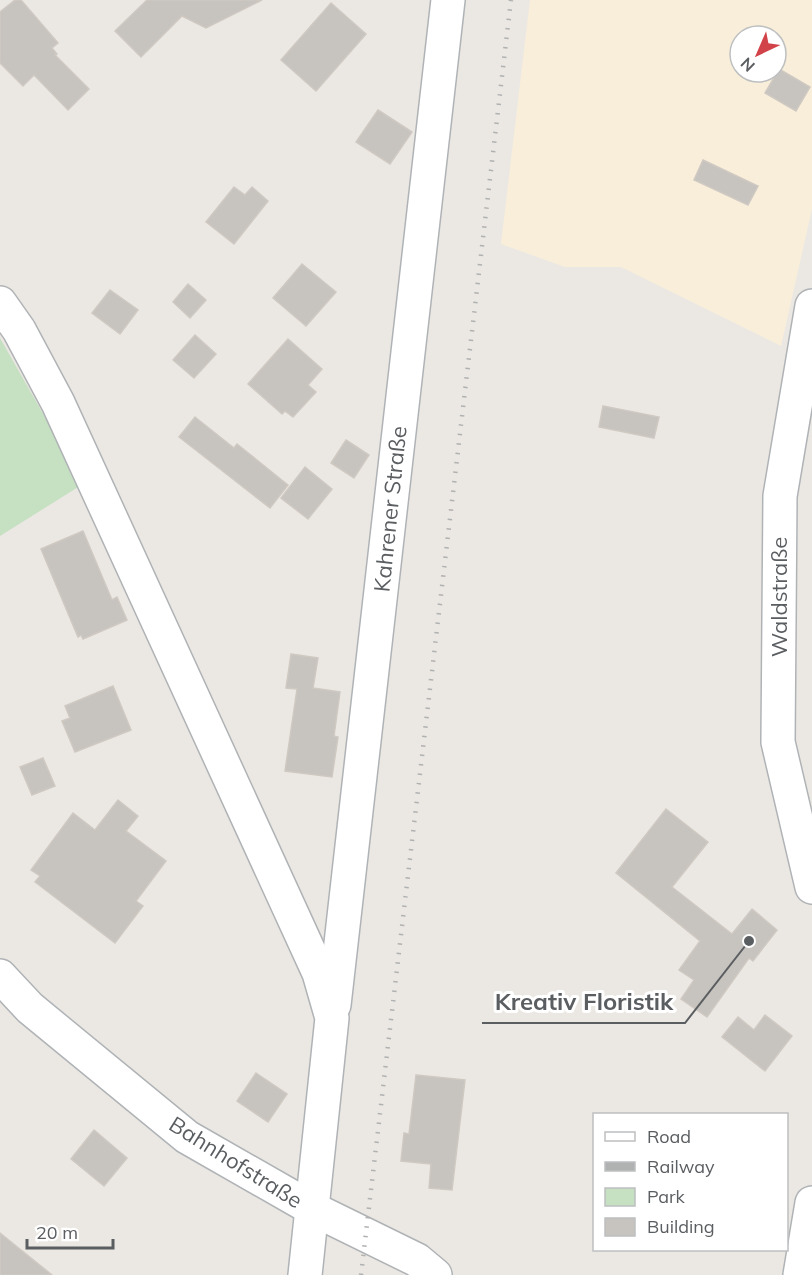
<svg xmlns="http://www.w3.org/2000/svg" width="812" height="1275" font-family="Mulish,sans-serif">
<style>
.commercial{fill:#f9eeda;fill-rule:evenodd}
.green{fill:#c6e0c2}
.building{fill:#c7c3bf;stroke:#cfc9c2;stroke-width:1.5}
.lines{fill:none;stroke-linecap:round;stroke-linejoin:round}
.street-casing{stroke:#b0b3b6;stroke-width:36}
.secondary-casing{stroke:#afb3b6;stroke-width:36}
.street{stroke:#fff;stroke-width:33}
.secondary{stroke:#fff;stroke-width:33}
.rail{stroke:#b0b1b1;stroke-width:4.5;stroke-dasharray:1.5 8;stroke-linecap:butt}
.labels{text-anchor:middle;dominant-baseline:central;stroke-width:6;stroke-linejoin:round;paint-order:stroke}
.street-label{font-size:22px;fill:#5b5e61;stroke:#fff}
.leader{fill:none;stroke:#5b5e61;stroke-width:2}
.callout-dot{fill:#5b5e61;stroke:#fff;stroke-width:2}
.callout-label{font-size:24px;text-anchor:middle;font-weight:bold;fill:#5b5e61;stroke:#fff;stroke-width:6;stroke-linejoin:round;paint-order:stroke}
</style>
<rect width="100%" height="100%" fill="#ebe8e3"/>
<!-- commercial -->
<path class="commercial" d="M530,0H812V209L781,346L621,267H565L501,244ZM740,36H776V72H740Z"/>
<!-- green -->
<polygon class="green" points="0,338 83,484 0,536"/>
<!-- building -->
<g class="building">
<polygon points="15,0 21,0 58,43 52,48 57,54 55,55 89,89 68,110 34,75 23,86 0,63 0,12"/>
<polygon points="147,0 262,0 206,28 182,16 141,57 115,31"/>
<polygon points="331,3 366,34 316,91 281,60"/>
<polygon points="779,69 810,87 796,111 765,93"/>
<polygon points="378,110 412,132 390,164 356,142"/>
<polygon points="703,160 758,186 748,205 694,180"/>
<polygon points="234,187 245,195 252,187 268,201 234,244 206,222"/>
<polygon points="302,264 336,292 306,326 273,298"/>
<polygon points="188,284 206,300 190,318 173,302"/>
<polygon points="110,290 138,310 120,334 92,313"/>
<polygon points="195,335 216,354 194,378 173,360"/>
<polygon points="288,339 322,369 308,385 316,392 293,417 285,411 282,414 248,384"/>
<polygon points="603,406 659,417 654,438 599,427"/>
<polygon points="195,417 234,448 237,444 288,485 270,508 179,437"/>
<polygon points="346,440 369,455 354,478 331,463"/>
<polygon points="305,467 332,489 308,519 281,498"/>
<polygon points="83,531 112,600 117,597 127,620 83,639 81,635 78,637 41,549"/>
<polygon points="291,654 318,658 313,688 340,692 334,736 338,737 332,777 285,771 297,689 286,688"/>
<polygon points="113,686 131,730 75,752 62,721 70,718 65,706"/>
<polygon points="43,758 55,786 32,795 20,767"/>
<polygon points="118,800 138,816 126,831 166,861 136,901 143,906 115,943 35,882 40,876 31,870 73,813 95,830"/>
<polygon points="666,809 708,842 672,887 732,934 752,909 777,930 753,961 749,958 707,1017 681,999 694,980 679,970 700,941 616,873"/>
<polygon points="765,1015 792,1036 765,1071 722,1037 738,1017 754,1030"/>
<polygon points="256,1073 287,1094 268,1122 237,1101"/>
<polygon points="416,1075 465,1080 452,1190 429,1188 431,1164 401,1161 404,1133 409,1134"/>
<polygon points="94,1130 127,1158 104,1186 71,1159"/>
<polygon points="0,1233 52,1275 0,1275"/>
</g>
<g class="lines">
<!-- street casing -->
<g class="street-casing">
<g id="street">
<polyline points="0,303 19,330 58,403 319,973 332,1018 305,1275"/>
<polyline points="812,306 780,496 778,742 812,887"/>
<polyline points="334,1005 448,0"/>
<polyline points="800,1275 812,1203"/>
</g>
</g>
<!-- secondary casing -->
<g class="secondary-casing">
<polyline id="secondary" points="0,976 30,1008 187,1137 313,1209 417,1260 435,1275"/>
</g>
<!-- street -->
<use href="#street" class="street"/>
<!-- secondary -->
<use href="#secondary" class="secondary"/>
<!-- rail -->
<polyline class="rail" points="361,1275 511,0"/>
</g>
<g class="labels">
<!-- street labels -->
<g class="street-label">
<text transform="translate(390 509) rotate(-84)">Kahrener Straße</text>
<text transform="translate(779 597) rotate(-90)">Waldstraße</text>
<text transform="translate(236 1162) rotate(32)">Bahnhofstraße</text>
</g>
</g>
<!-- callouts -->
<path class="leader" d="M749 941L685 1023H482"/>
<circle class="callout-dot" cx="749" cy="941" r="6"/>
<g class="callout-label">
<text x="584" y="1010">Kreativ Floristik</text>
</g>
<!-- legend -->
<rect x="593" y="1113" width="195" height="138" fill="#ffffff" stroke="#bdbfc0" stroke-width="1.5"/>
<rect x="605" y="1132" width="30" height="9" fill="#ffffff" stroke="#bdbfc0" stroke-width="1.5"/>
<text x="647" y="1143" font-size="18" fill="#5b5e61">Road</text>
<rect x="605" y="1162" width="30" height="9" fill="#b0b1b1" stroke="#bdbfc0" stroke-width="1.5"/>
<text x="647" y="1173" font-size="18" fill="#5b5e61">Railway</text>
<rect x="605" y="1188" width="30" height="18" fill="#c6e0c2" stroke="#bdbfc0" stroke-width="1.5"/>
<text x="647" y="1203" font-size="18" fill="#5b5e61">Park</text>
<rect x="605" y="1218" width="30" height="18" fill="#c7c3bf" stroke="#bdbfc0" stroke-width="1.5"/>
<text x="647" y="1233" font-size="18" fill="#5b5e61">Building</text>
<!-- north arrow -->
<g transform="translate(758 54) rotate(224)"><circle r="28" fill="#ffffff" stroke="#bdbfc0" stroke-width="1.5"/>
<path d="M0-4.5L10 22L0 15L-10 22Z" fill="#d24249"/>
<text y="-9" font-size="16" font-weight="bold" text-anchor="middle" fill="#5b5e61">N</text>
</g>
<!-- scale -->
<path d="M27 1239v9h86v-9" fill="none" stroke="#5b5e61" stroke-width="3"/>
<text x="36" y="1239" font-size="18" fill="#5b5e61" stroke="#ffffff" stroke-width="4.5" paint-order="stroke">20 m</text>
</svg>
